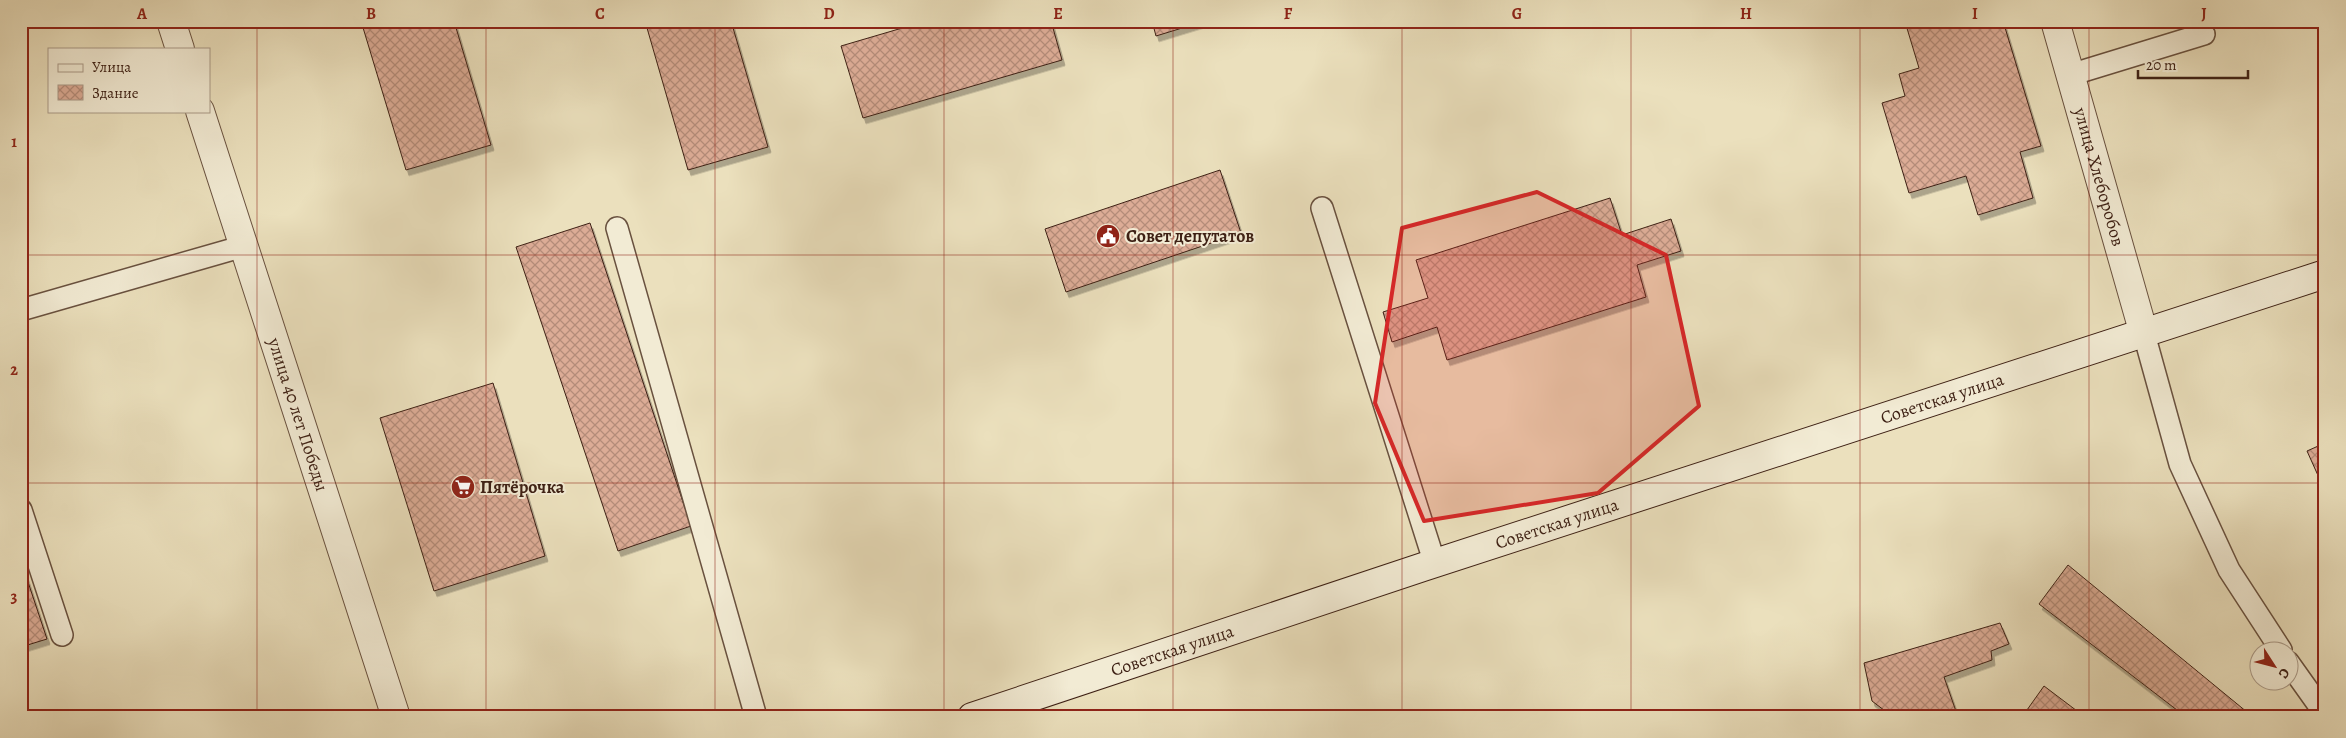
<svg xmlns="http://www.w3.org/2000/svg" width="2346" height="738" font-family="Alegreya,serif">
<style>
.building{fill:url(#building-cross-hatch);stroke:#3e2115;filter:url(#shadow)}
.lines{fill:none;stroke-linecap:round;stroke-linejoin:round}
.service-casing{stroke:#69513f;stroke-width:24}
.minor-casing{stroke:#69513f;stroke-width:30}
.secondary-casing{stroke:#3e2115;stroke-width:30}
.service{stroke:#f2ebd4;stroke-width:21}
.minor{stroke:#f2ebd4;stroke-width:28}
.secondary{stroke:#f2ebd4;stroke-width:28}
.marked{fill:#d62828;fill-opacity:0.2;stroke:#d62828;stroke-width:4;stroke-linejoin:round}
.grid{fill:none;stroke:#8f2418;stroke-width:1;stroke-opacity:0.55}
.labels{text-anchor:middle;dominant-baseline:central;stroke-width:4;stroke-linejoin:round;paint-order:stroke}
.street-label{font-size:18px;fill:#3e2115;stroke:#f2ebd4}
.poi-label{font-size:18px;font-weight:bold;fill:#3e2115;stroke:#f2ebd4;text-anchor:start}
.neatline{fill:none;stroke:#8f2418;stroke-width:2}
.grid-label{font-size:16px;text-anchor:middle;font-weight:bold;fill:#8f2418}
</style>
<defs>
<pattern id="building-cross-hatch" width="8" height="8" patternUnits="userSpaceOnUse" patternTransform="scale(1.25)"><rect width="8" height="8" fill="#dcac96"/><path d="M0 0l8 8M0 8l8-8" fill="none" stroke="#b48c79"/></pattern>
<filter id="shadow"><feDropShadow dx="3" dy="5.5" stdDeviation="0" flood-color="#0004"/></filter>
</defs>
<rect width="100%" height="100%" fill="#ebe0bd"/>
<filter id="stains"><feTurbulence type="fractalNoise" baseFrequency=".004" numOctaves="4"/><feColorMatrix values="0 0 0 0 .2 0 0 0 0 .09 0 0 0 0 .02 0 0 0 .5 -.17"/></filter>
<radialGradient id="worn" r=".72"><stop offset=".6" stop-color="#630" stop-opacity="0"/><stop offset="1" stop-color="#630" stop-opacity=".3"/></radialGradient>
<!-- building -->
<g class="building">
<polygon points="361,21 454,21 491,145 406,170"/>
<polygon points="645,21 731,21 768,147 688,170"/>
<polygon points="926,21 1051,21 1062,60 863,118 841,46"/>
<polygon points="1152,21 1205,21 1156,36"/>
<polygon points="1920,21 2003,21 2041,146 2020,152 2033,198 1978,215 1966,176 1909,193 1882,103 1905,96 1899,74 1919,68 1906,25"/>
<polygon points="1220,170 1241,233 1066,292 1045,229"/>
<polygon points="1610,198 1622,235 1671,219 1681,251 1637,265 1646,297 1447,360 1437,327 1392,342 1383,312 1428,298 1416,260"/>
<polygon points="590,223 691,526 618,551 516,247"/>
<polygon points="493,383 545,556 434,591 380,418"/>
<polygon points="2325,443 2325,491 2307,451"/>
<polygon points="21,561 47,639 21,647"/>
<polygon points="2068,565 2253,717 2186,717 2039,604"/>
<polygon points="2000,623 2009,644 1991,651 1992,660 1944,677 1958,717 1893,717 1872,701 1864,663"/>
<polygon points="2044,686 2085,717 2022,717"/>
</g>
<g class="lines">
<!-- service casing -->
<g class="service-casing">
<g id="service">
<polyline points="2070,75 2204,34"/>
<polyline points="1322,208 1435,564"/>
<polyline points="617,228 756,717"/>
<polyline points="21,310 244,246"/>
<polyline points="2144,334 2180,464 2229,570 2281,650"/>
<polyline points="21,510 62,635"/>
<polyline points="2288,662 2325,714"/>
</g>
</g>
<!-- minor casing -->
<g class="minor-casing">
<g id="minor">
<polyline points="171,21 180,49"/>
<path id="s1" d="M2055,21L2144,334"/>
<path id="s2" d="M200,111L396,717"/>
</g>
</g>
<!-- secondary casing -->
<g class="secondary-casing">
<g id="secondary">
<path id="s3" d="M972,717L1423,567L2325,274"/>
</g>
</g>
<!-- service -->
<use href="#service" class="service"/>
<!-- minor -->
<use href="#minor" class="minor"/>
<!-- secondary -->
<use href="#secondary" class="secondary"/>
</g>
<!-- marked area -->
<path class="marked" d="M1537,192L1666,255L1699,406L1598,493L1424,521L1375,403L1402,228Z"/>
<!-- grid -->
<path class="grid" d="M257,21V717M486,21V717M715,21V717M944,21V717M1173,21V717M1402,21V717M1631,21V717M1860,21V717M2089,21V717M21,255H2325M21,483H2325"/>
<!-- icons -->
<defs>
<g id="civic-disc" transform="scale(1.25)"><circle r="9.5" fill="#8f2418" stroke="#f2ebd4"/><path d="M-.6-6.5H3V-4.5H.6V-3L4-1V1h2V6H-6V1h2V-1L-.6-3ZM-1.2 2.5V6h2.4V2.5Z" fill="#fff"/></g>
<g id="supermarket-disc" transform="scale(1.25)"><circle r="9.5" fill="#8f2418" stroke="#f2ebd4"/><path d="M-6-5.5h2.5l.6 2H6L4.5 2H-2.5L-4.4-4H-6ZM-1.5 3.2a1.3 1.3 0 1 0 .1 0ZM3 3.2a1.3 1.3 0 1 0 .1 0Z" fill="#fff"/></g>
</defs>
<g fill-rule="evenodd">
<use href="#civic-disc" x="1108" y="236"/>
<use href="#supermarket-disc" x="463" y="487"/>
</g>
<g class="labels">
<!-- street labels -->
<g class="street-label">
<text stroke="none"><textPath href="#s1" startOffset="162">улица Хлеборобов</textPath></text>
<text stroke="none"><textPath href="#s3" startOffset="1021">Советская улица</textPath></text>
<text stroke="none"><textPath href="#s2" startOffset="319">улица 40 лет Победы</textPath></text>
<text stroke="none"><textPath href="#s3" startOffset="616">Советская улица</textPath></text>
<text stroke="none"><textPath href="#s3" startOffset="211">Советская улица</textPath></text>
</g>
<!-- poi labels -->
<g class="poi-label">
<text x="1126" y="236">Совет депутатов</text>
<text x="480" y="487">Пятёрочка</text>
</g>
</g>
<!-- margin -->
<rect width="2346" height="738" fill="none" stroke="#ebe0bd" stroke-width="55"/>
<!-- legend -->
<rect x="48" y="48" width="162" height="65" fill="#f2ebd4" stroke="#aa9a88"/>
<rect x="58" y="64" width="25" height="8" fill="#f2ebd4" stroke="#aa9a88"/>
<text x="92" y="72" font-size="15" fill="#3e2115">Улица</text>
<rect x="58" y="85" width="25" height="15" fill="url(#building-cross-hatch)" stroke="#aa9a88"/>
<text x="92" y="98" font-size="15" fill="#3e2115">Здание</text>
<!-- north arrow -->
<g transform="translate(2274 666) rotate(126)"><circle r="24" fill="#f2ebd4" stroke="#aa9a88"/>
<path d="M0-4L9 19L0 12L-9 19Z" fill="#8f2418"/>
<text y="-8" font-size="14" font-weight="bold" text-anchor="middle" fill="#3e2115">С</text>
</g>
<!-- scale -->
<path d="M2138 70v8h110v-8" fill="none" stroke="#3e2115" stroke-width="2.5"/>
<text x="2146" y="70" font-size="15" fill="#3e2115" stroke="#f2ebd4" stroke-width="4" paint-order="stroke">20 m</text>
<rect x="28" y="28" width="2290" height="682" class="neatline"/>
<g class="grid-label">
<text x="142" y="19">A</text>
<text x="371" y="19">B</text>
<text x="600" y="19">C</text>
<text x="829" y="19">D</text>
<text x="1058" y="19">E</text>
<text x="1288" y="19">F</text>
<text x="1517" y="19">G</text>
<text x="1746" y="19">H</text>
<text x="1975" y="19">I</text>
<text x="2204" y="19">J</text>
<text x="14" y="147">1</text>
<text x="14" y="375">2</text>
<text x="14" y="602">3</text>
</g>
<rect width="100%" height="100%" filter="url(#stains)"/>
<rect width="100%" height="100%" fill="url(#worn)"/>
</svg>
